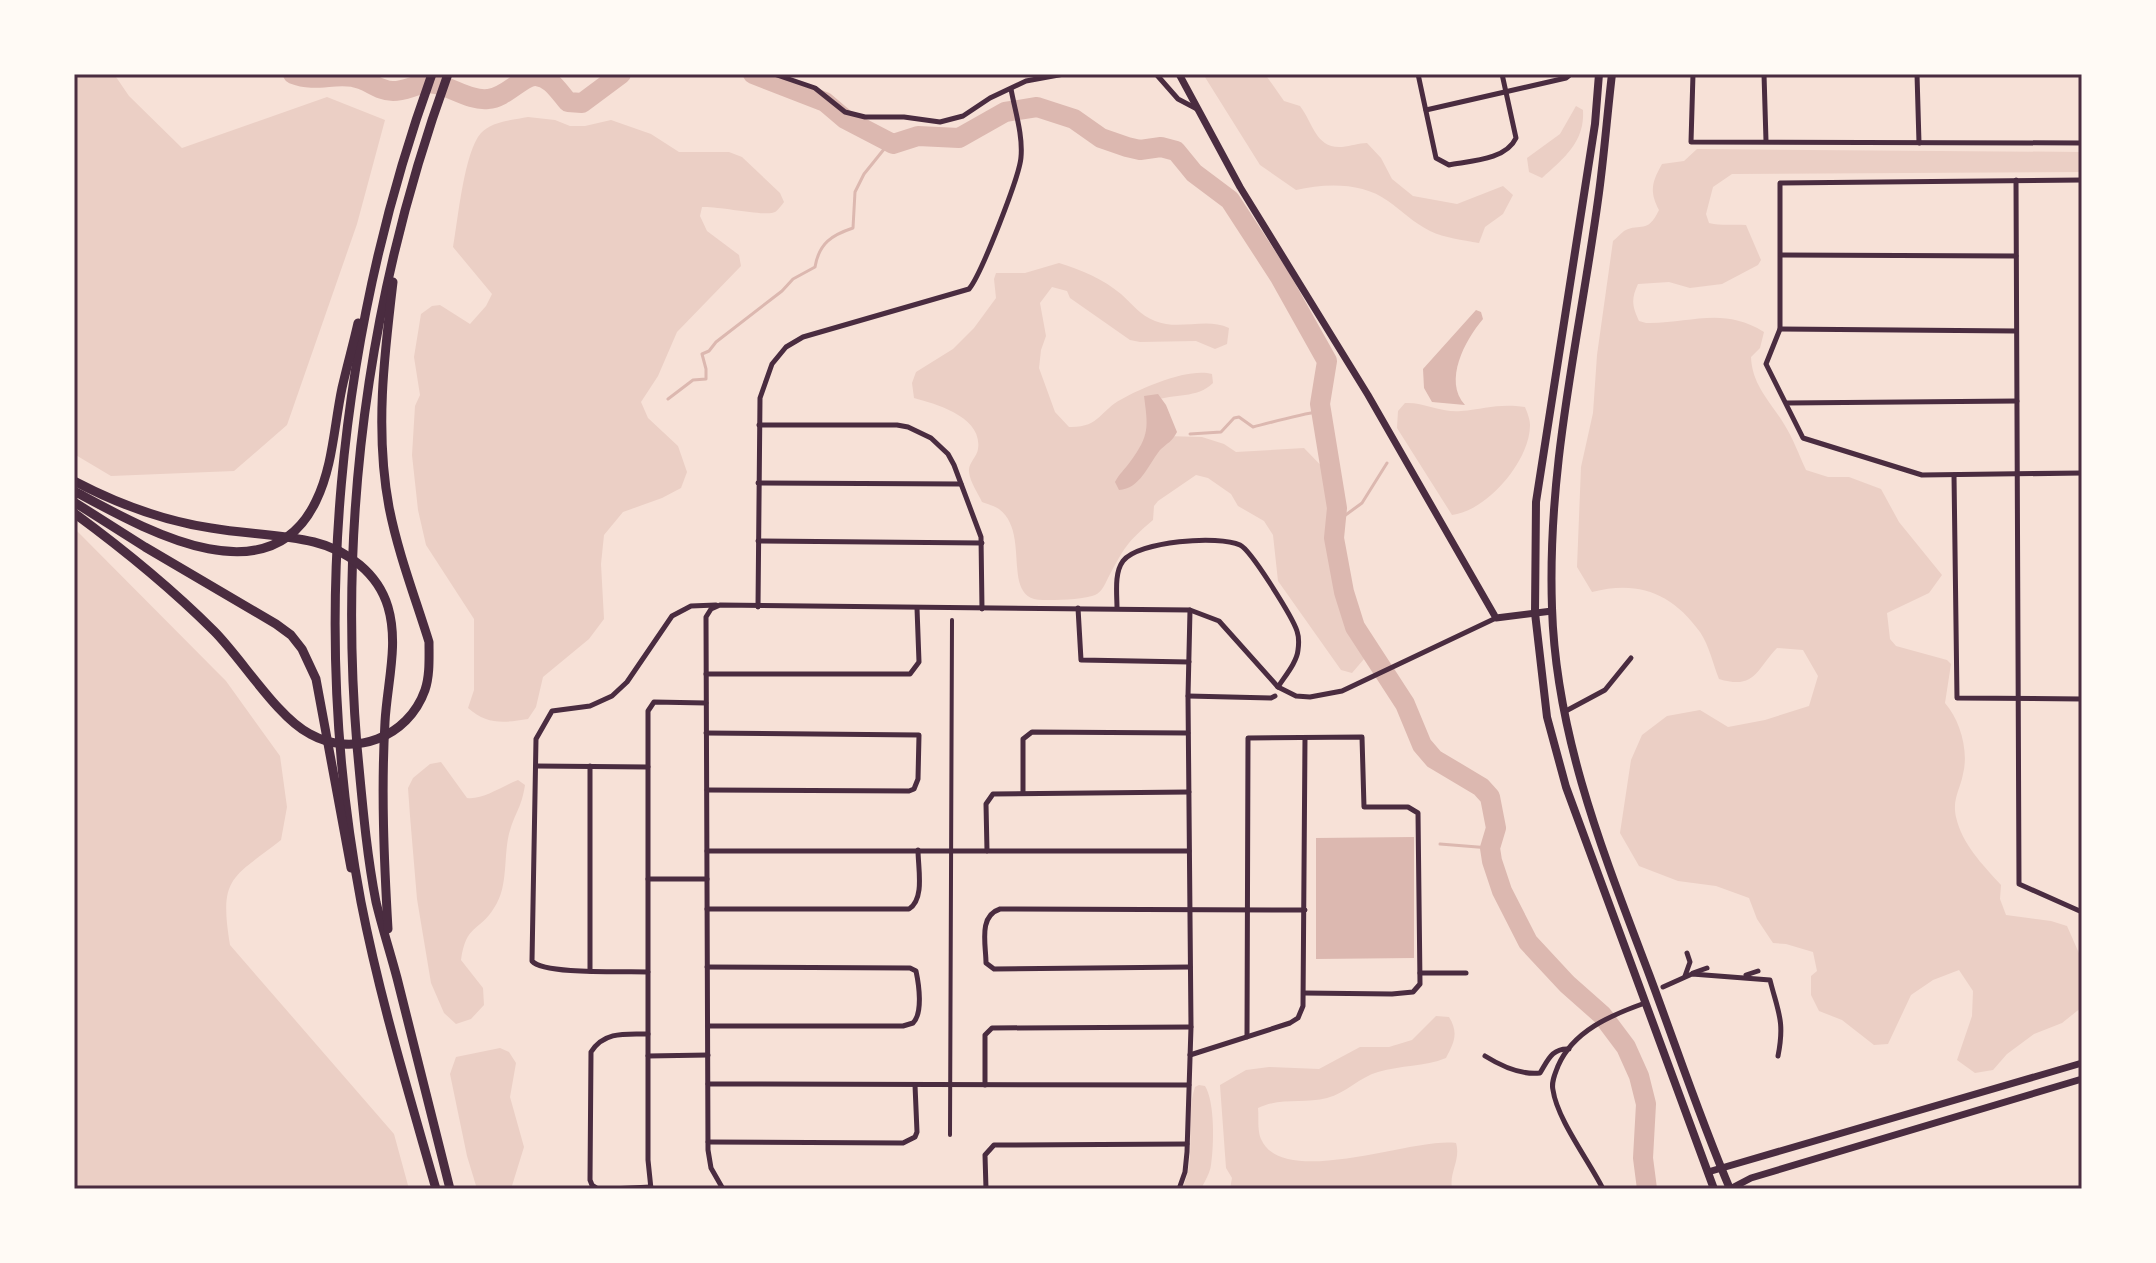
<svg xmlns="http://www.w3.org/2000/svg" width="2156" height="1263" font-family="Ubuntu,sans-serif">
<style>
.green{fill:#ebcfc5}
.water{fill:#dcb8b0}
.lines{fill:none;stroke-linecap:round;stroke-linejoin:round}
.stream{stroke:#dcb8b0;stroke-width:3}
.river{stroke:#dcb8b0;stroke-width:20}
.pedestrian{stroke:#4a2c40;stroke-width:4}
.minor{stroke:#4a2c40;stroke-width:5}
.tertiary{stroke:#4a2c40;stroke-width:7}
.primary{stroke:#4a2c40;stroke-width:8}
.trunk{stroke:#4a2c40;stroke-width:9}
.neatline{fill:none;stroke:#4a2c40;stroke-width:3}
</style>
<rect width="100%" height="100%" fill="#f7e1d7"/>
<!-- green -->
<g class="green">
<polygon points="74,74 114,74 129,96 182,148 327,97 385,120 357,224 287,425 234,471 111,476 74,454"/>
<path d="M1203,74H1265L1284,101L1300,106C1313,123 1316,149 1342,147C1351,146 1359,143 1367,143L1381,158L1392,179L1413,196L1457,204L1503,186L1513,195L1503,214L1485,227L1479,243C1462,240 1445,238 1430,231C1414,223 1402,211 1388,201C1363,182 1325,183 1296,190L1260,165Z"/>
<path d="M1576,106L1583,110C1585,142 1564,158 1542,178L1529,172L1527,158L1560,134Z"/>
<path d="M528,117L555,120L570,126H585L611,120L651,134L679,152H729L742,157L780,193L784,202C782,205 777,211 775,212C767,217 719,206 702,207L700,216L707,231L739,255L741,266L677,332L658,376L641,402L648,418L678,446L687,472L681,488L662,498L623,512L604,535L601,564L604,619L589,639L543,677L536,707L528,719C504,723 487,725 468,708L474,690V619L426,545L418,510L412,455L415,406L420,395L414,357L421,314L432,306L440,305L470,324L486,306L492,294L453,247C458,220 464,152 481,133C492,121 514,120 528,117Z"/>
<path d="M1697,149L2082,152V172L1732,174L1713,187L1706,214L1709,223C1722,226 1732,224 1746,225L1761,260L1758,265L1722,284L1690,288L1669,282L1638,284C1631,299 1632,306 1639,321L1646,323C1691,324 1721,306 1764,332L1760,348L1751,357C1752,385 1770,401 1784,424C1793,438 1799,455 1806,470L1828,477H1849L1881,489L1899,522L1942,575L1929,593L1887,613L1890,639L1896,646L1947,660L1951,664L1945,703C1960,720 1969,751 1963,774C1960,790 1952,799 1956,817C1962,844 1982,864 2001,885L2000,899L2006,915L2051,921L2067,926L2082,960V1007L2062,1023L2034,1034L2007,1054L1993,1070L1975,1073L1957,1060L1972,1016L1973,991L1959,970L1933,980L1911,995L1888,1044L1874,1045L1842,1020L1819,1011L1811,995V976L1817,971L1813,952L1786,944L1773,943L1757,919L1749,898L1716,886L1678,881L1639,866L1620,833L1631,760L1642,735L1667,716L1700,710L1728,727L1765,720L1809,706L1818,676L1803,650L1777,648C1756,670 1755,690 1719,679C1713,664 1709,645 1700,632C1672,593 1638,580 1592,592L1577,567L1581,467L1593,413L1597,355L1613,241C1617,238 1620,234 1624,231C1641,222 1647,235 1659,210C1649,191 1652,182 1662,164L1684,161Z"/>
<path d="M1059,263C1082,270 1103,279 1121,294C1132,304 1140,315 1155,321C1179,331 1206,317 1229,328L1227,344L1215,349L1196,341L1140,342L1130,340L1070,298L1067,291L1052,287L1040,303L1046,336L1041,350L1039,368L1055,412L1069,427C1100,428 1100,410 1122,399C1144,387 1188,368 1212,374L1213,383C1197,399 1174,393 1154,401L1165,436L1202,437L1224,444L1236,452L1304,448L1334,479L1340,492L1344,578L1357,621L1364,659L1352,673L1341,670L1278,581L1273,535L1264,521L1238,506L1231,494L1208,478L1196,475L1158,501L1154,506L1153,520C1127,542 1124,548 1108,578C1104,586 1101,594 1092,596C1078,600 1058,600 1043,600C999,600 1032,534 999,509C995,506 987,504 982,502C978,493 970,482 969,472C968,463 977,457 978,449C983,417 936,404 914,398L912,383L916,372L953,349L974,328L996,298L994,279L996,273H1025Z"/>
<path d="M1405,403C1424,402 1442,413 1461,411C1485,409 1499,403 1525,407C1527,412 1530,419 1530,425C1530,461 1487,511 1452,515L1397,428L1398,411Z"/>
<path d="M74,528L226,681L280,756L287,807L281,840C231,879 219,877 230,945L394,1134L409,1189H74Z"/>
<path d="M441,762L467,798C483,800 502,786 518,780L525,785C522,805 517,810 511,827C502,852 510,885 494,908C479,932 466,924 461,960L483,988L484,1005L471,1019L456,1024L444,1013L431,983L417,899L410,816L408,788L413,778L430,764Z"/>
<path d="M1436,1016L1449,1017C1459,1033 1454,1043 1446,1058C1424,1067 1401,1065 1378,1072C1360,1077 1346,1093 1327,1098C1304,1104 1281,1097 1258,1108C1259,1117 1257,1130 1261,1139C1283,1190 1413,1137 1456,1143C1461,1160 1449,1172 1452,1189H1230L1232,1178L1226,1168L1220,1085L1246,1070L1269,1067L1319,1069L1360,1047H1389L1412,1040Z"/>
<polygon points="500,1048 509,1052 516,1063 510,1097 524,1147 511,1189 477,1189 467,1156 450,1074 456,1057"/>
<path d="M1199,1085L1205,1086C1215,1102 1214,1145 1211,1165C1210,1173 1205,1181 1201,1189H1182C1198,1156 1184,1120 1195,1087Z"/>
</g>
<!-- water -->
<g class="water">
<path d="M1476,310L1481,312L1483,319C1465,340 1443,381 1465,405L1432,402L1424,388L1423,369Z"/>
<path d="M1158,394L1166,405L1177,432C1172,442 1167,443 1160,450C1148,465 1140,489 1119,490L1115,482C1119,474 1125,469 1130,462C1150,435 1148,427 1144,396Z"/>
<polygon points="1414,837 1414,958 1316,959 1316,838"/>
</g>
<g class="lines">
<!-- stream -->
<g class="stream">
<path d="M668,399L693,380L706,379V369L702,354L709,351L716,342L782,291L793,279L815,267C819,243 832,235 853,228L855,192L864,174L889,143"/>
<path d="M1190,434L1221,432L1234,418L1239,417L1253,427C1276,421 1298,415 1321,411"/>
<polyline points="1336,522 1362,503 1387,463"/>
<polyline points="1440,844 1490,848"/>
</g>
<!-- river -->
<g class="river">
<path d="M293,74C316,83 332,73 353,77C368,79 378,91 393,91C408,91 420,81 435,84C452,87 470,101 488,99C506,98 523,75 536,76C551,77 559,92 568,102L582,103L621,74"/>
<polyline points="753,74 825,102 845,119 893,144 918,136 959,138 1005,112 1037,107 1074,119 1101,138 1127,147 1140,150 1161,147 1176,151 1194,173 1230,200 1280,277 1327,361 1320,404 1337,508 1334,538 1344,592 1355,627 1405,704 1422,745 1434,759 1481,787 1490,797 1496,828 1490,848 1492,861 1502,891 1528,942 1567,984 1602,1015 1626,1047 1639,1076 1646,1104 1643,1158 1647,1189"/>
</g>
<!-- pedestrian -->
<polyline class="pedestrian" points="950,1135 952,620"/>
<!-- minor -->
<g class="minor">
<polyline points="774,74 815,88 845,112 865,117 904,117 940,122 963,116 990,98 1026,81 1064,74"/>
<polyline points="1156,74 1178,99 1197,109"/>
<path d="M1418,74L1436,158L1449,165C1470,161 1506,160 1516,138L1502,74"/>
<polyline points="1693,74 1691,142 2082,143"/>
<polyline points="1764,74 1766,141"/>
<polyline points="1917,74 1919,143"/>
<polyline points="1426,110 1566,78 1571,74"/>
<polyline points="2016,180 2019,884 2082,912"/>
<polyline points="2082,180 1780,183 1780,329 1766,364 1803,438 1922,475 2082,473"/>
<polyline points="1781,255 2016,256"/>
<polyline points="1780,329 2016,331"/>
<polyline points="1787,403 2017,401"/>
<polyline points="759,425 897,425 908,427 931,438 948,454 954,465 981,537 982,609"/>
<polyline points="1954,475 1957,698 2082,699"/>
<polyline points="758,483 961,484"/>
<polyline points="758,541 982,543"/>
<path d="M758,607L760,398L772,364L786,347L803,337L969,289C981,275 1020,175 1021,157C1023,135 1015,111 1011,89"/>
<polyline points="1078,608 1081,660 1189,662"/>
<path d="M1117,608C1117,594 1114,573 1123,561C1138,541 1219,535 1240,545C1251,550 1293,618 1297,631C1299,637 1299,643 1298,650C1297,662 1285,676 1278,687"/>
<polyline points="706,674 910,674 919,662 917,608"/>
<polyline points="1188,696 1271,698 1275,696"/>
<polyline points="1564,712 1605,690 1631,658"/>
<polyline points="706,733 919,735 918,779 914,789 909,791 707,790"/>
<polyline points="536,766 648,767"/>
<polyline points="1023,793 1023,739 1032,732 1188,733"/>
<polyline points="707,851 1189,851"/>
<polyline points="987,851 986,804 993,794 1189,792"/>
<polyline points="648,879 707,879"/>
<path d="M707,909H909C925,899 918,868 918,850"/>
<path d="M707,967L910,968L916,971C919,985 923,1013 913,1023L903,1026H708"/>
<path d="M1190,967L994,969L986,963C986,945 978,916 1000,909L1305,910"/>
<polyline points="590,971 590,766"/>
<path d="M648,972C626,971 544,975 532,961L536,739L552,711L590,706L612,696L627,682L672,616L691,606L716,605"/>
<polyline points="1420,973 1466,973"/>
<polyline points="1693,973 1707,968"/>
<polyline points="1746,975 1758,971"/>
<polyline points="1685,976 1690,962 1687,953"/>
<path d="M1663,987L1692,974L1770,980C1778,1012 1785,1021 1778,1056"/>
<polyline points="1247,1037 1248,738 1362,737 1364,807 1408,807 1418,813 1420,984 1413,992 1392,994 1304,993"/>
<polyline points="1190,1055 1290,1023 1298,1018 1303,1006 1305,738"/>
<polyline points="648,1056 708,1055"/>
<path d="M1485,1056C1501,1066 1522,1075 1540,1073C1548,1060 1552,1048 1569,1049"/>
<polyline points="708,1084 1189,1085"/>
<polyline points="985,1085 985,1035 992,1028 1191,1027"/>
<polyline points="708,1142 903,1143 915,1137 917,1132 915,1085"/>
<path d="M598,1189L592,1185L590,1180L591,1052C604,1031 626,1034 648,1034"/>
<polyline points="611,1189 651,1187"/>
<polyline points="651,1189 648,1160 648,711 654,702 706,703"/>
<polyline points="723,1189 711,1168 708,1150 706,617 711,609 720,605 1190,610 1219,621 1278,687 1296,696 1310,697 1342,691 1496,618"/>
<polyline points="986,1189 985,1155 994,1145 1187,1144"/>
<polyline points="1179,1189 1185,1172 1187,1152 1191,1027 1188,696 1190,610"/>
<path d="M1603,1189C1589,1161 1557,1119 1553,1090C1551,1082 1555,1074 1558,1066C1573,1031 1611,1015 1645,1003"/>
</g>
<!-- tertiary -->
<g class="tertiary">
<polyline points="1179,74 1240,187 1368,395 1496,618 1552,611"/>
<polyline points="1708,1172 2082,1063"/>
<polyline points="1730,1189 1751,1178 2082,1079"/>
</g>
<!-- primary -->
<g class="primary">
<polyline points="1599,74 1595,124 1536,502 1535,613 1547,717 1566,787 1714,1189"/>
<path d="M1612,74C1607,116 1604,158 1598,200C1579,339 1547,466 1552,608C1556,737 1604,855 1649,974C1676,1046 1700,1119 1730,1189"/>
</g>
<!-- trunk -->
<g class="trunk">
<path d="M432,74C337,337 309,627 361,902C380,999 409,1094 436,1189"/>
<path d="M448,74C369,292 338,515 357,746C362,798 366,851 376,902C382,927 390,952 397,978C415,1048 432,1119 450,1189"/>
<path d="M74,481C116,503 164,521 211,528C245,534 280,534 314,542C347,550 378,573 388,607C399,644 387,684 385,722C381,791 384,860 388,929"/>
<path d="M74,491C141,527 268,602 316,501C333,466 334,426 342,388C347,366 353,345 358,323"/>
<polyline points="74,502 145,547 276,624 291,635 302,649 316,679 351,868"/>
<path d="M74,513C123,549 171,588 214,631C242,659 277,717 310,734C353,758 408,738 425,690C430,675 429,658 429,642C415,597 398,553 389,507C375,432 384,357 393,282"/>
</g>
</g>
<!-- border -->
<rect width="2156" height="1263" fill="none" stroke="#fffaf5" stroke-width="152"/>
<rect x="76" y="76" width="2004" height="1111" class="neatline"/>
</svg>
